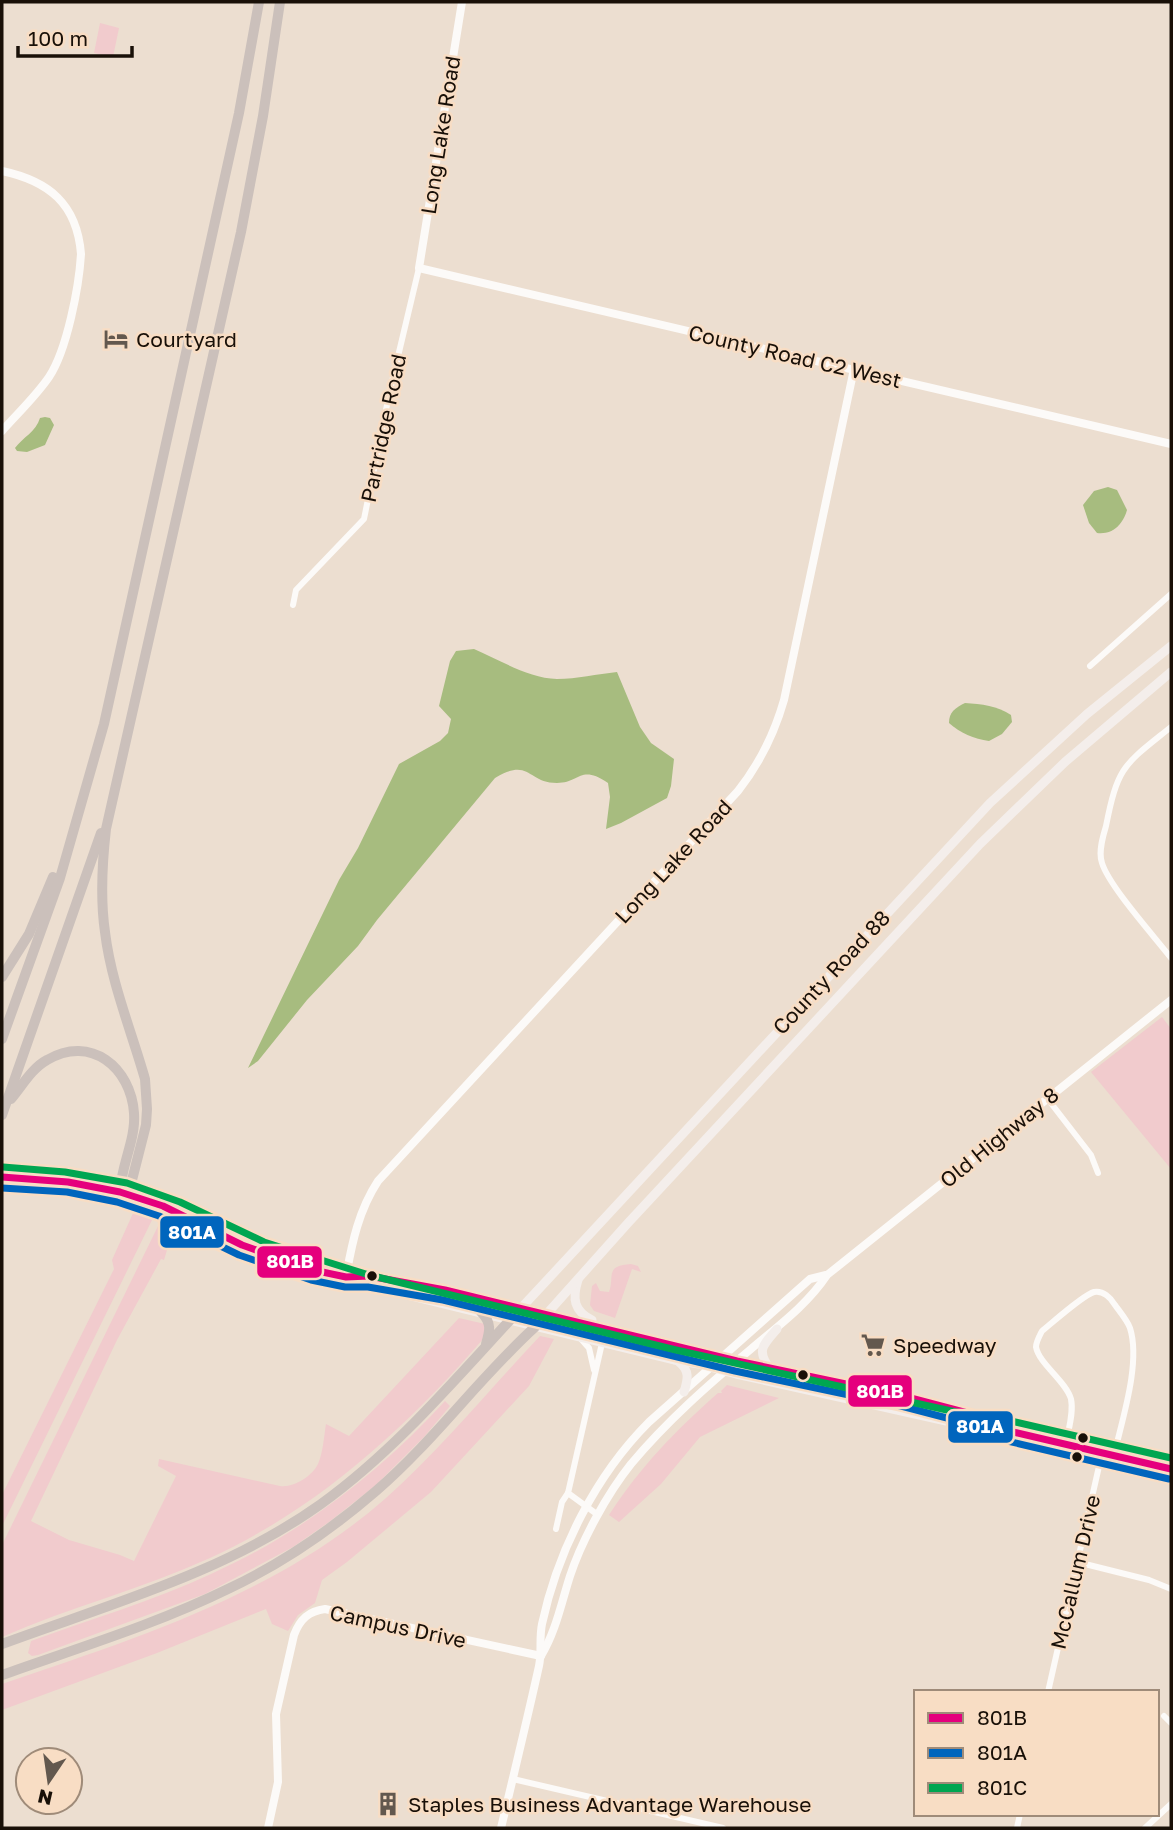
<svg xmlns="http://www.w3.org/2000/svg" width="1173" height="1830" font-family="'Golos Text',sans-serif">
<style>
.green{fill:#f1cbcd}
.water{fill:#a7bc7f}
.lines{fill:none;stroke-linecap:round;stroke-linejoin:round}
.minor{stroke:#fcfaf8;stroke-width:6}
.tertiary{stroke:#fcfaf8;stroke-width:8}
.secondary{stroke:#f4eeeb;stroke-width:9}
.motorway{stroke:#cbc0bb;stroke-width:10}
.bus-1-casing{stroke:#f8ddc4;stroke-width:12}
.bus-2-casing{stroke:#f8ddc4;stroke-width:12}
.bus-3-casing{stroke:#f8ddc4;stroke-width:12}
.bus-1{stroke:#e5007d;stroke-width:7}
.bus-2{stroke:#0065bd;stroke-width:7}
.bus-3{stroke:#00a651;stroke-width:7}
.bus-dot{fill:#191008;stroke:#f8ddc4;stroke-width:2.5}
.labels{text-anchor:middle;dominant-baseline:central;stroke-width:5;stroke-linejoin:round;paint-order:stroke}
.street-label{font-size:21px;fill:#191008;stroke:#f8ddc4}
.poi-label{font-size:21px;fill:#191008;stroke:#f8ddc4;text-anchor:start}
.line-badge{stroke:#f8ddc4;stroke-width:2.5}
.badge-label{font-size:19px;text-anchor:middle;font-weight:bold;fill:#fff}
</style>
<rect width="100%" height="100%" fill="#ecded0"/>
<!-- green -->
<g class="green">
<polygon points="100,23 119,28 113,57 94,53"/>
<polygon points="1162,1017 1171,1029 1171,1169 1091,1072"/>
<polygon points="134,1211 152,1220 2,1526 2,1495 114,1269 112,1260"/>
<path d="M160,1222L174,1227L164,1260L161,1259L117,1340L31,1521L69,1540L120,1555L134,1561L176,1476L158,1466L159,1459L280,1486C294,1488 312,1476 318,1464C323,1453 324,1436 326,1424L349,1436L459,1318L485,1324L484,1338C406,1428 319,1508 210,1558C142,1589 70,1607 2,1637V1545Z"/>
<path d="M631,1264L638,1266L641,1272L632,1269L615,1318L594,1311L590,1305L592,1286L596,1283L600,1291L609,1292C615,1276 604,1266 631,1264Z"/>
<path d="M540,1336L554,1339L529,1386L431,1492L347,1562L322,1580L315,1603L298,1615L288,1631L272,1624L266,1609L157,1653L2,1710V1684C138,1638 277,1594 386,1498C442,1448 489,1390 540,1336Z"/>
<path d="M727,1385L779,1398L700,1437L661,1484L619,1522L609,1515C641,1466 675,1431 718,1393H722L721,1391Z"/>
<path d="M445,1401L450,1406L424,1437L376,1485L329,1522L293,1547L205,1594L38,1655L32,1656L28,1653L31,1641C91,1619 153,1601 211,1574C302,1533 378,1474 445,1401Z"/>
</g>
<!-- water -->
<g class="water">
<path d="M45,417L50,418L54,425L45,445L27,452L17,451L15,448C23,437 36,432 40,418Z"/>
<path d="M1108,487L1117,490L1127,510C1123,524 1113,535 1097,533L1089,523L1083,505L1094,491Z"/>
<path d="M474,649C500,660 528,678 557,679C577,679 597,674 617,672L640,727L651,743L674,759L671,786L667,798L621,823L606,829L610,797L608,783C580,764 580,783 557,783C527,783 530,757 495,778L377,920L358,946L307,1000L258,1061L248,1068L339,880L358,848L399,764L440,741L448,733L451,719L439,706L450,661L456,651Z"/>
<path d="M965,703C981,704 998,706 1011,715L1012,722L1002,734L989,741C974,739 960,733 949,723C949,712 955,708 965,703Z"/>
</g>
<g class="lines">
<!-- minor -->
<g class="minor">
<polyline points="293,605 296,590 364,519 390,390 419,268"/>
<polyline points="1090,666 1171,594"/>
<path d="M1171,727C1124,765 1118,765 1106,826C1103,836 1098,852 1102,863C1109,886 1154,936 1171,958"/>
<polyline points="1047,1098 1091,1155 1098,1173"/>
<polyline points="581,1339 589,1348 594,1370"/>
<path d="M1066,1444C1068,1430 1074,1413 1071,1399C1066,1381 1039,1364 1036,1347C1036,1342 1040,1335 1042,1331C1052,1323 1083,1295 1094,1292C1103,1290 1111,1298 1115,1305C1120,1312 1127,1320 1130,1328C1141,1363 1122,1420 1114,1455"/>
<polyline points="598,1515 568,1493 602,1343"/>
<polyline points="556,1529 562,1502 568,1493"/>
<polyline points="1077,1562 1149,1580 1171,1589"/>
<polyline points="1048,1692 1102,1453"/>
<polyline points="1164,1716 1171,1723"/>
<polyline points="513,1779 723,1828"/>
<polyline points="1017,1828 1020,1814"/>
<polyline points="1145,1828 1171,1804"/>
</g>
<!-- tertiary -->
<g class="tertiary">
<polyline points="462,2 419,268 1171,444"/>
<path d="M2,171C49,181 77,204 81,254C79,287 67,350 49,377C36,396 18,413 2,431"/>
<path d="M346,1277C352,1242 359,1210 378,1181L738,791C760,763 774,735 784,700L854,369"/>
<path d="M541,1656C556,1631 561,1604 570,1576C582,1540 607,1494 631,1464C667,1421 708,1385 751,1349C778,1326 807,1305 827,1275L1171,1000"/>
<path d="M268,1828L278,1782L276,1714L294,1635C300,1619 309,1611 325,1609L541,1656"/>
<path d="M501,1828C514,1774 527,1720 539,1666C542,1652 539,1638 542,1624C558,1550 596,1475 649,1422L810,1279L826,1275"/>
</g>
<!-- secondary -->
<g class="secondary">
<path d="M2,1177C56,1180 112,1185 164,1206C196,1219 227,1239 260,1252C294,1266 332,1271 366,1285L674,1360L699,1364L736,1374L991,1431L1005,1430L1171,1469"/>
<polyline points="351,1277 369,1276 445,1290 737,1361 903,1396 994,1420 1005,1430"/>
<path d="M578,1280C572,1299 574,1311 592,1320"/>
<polyline points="511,1319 990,803 1087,714 1171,646"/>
<polyline points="535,1327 628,1223 980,844 1065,762 1171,672"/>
<path d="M679,1362C690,1371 688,1379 684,1392"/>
<path d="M770,1369C756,1350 763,1345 777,1329"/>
</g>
<!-- motorway -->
<g class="motorway">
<polyline points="2,977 29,934 53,877"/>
<polyline points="2,1039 60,878 104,724 239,113 259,2"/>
<path d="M11,1099C22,1086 32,1068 47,1060C91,1034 131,1068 134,1113C136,1140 121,1165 120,1192"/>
<polyline points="2,1115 101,833"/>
<path d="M120,1192L132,1180L146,1125L147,1109L145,1079C131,1030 111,982 105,932C100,898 102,864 106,829L241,232L263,116L280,2"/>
<path d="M481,1312C492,1323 490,1331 486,1344"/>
<path d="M2,1644C110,1604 226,1572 321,1504C393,1452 451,1384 511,1319"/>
<path d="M2,1675C78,1648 157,1624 230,1588C283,1563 332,1529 376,1491C434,1441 479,1378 535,1327"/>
</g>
<!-- bus-1 casing -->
<g class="bus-1-casing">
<polyline id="bus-1" points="2,1177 68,1182 120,1192 163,1206 242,1245 313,1270 346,1277 369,1276 445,1290 737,1361 903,1396 994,1420 1005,1430 1171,1469"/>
</g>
<!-- bus-2 casing -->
<g class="bus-2-casing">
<polyline id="bus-2" points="2,1188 67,1192 117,1202 159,1216 239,1255 311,1280 345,1287 368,1287 443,1300 735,1371 901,1406 989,1429 1003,1440 1169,1479"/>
</g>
<!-- bus-3 casing -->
<g class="bus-3-casing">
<polyline id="bus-3" points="3,1167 65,1172 127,1183 180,1202 264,1242 369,1275 676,1350 992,1420 1007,1420 1171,1458"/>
</g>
<!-- bus-1 -->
<use href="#bus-1" class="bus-1"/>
<!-- bus-2 -->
<use href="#bus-2" class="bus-2"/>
<!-- bus-3 -->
<use href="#bus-3" class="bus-3"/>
</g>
<!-- icons -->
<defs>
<g id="hotel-bare" transform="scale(1.89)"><path d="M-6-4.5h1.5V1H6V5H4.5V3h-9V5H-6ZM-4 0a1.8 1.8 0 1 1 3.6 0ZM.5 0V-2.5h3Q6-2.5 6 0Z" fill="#63584e" stroke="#f8ddc4" stroke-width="2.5" paint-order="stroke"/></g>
<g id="supermarket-bare" transform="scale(1.89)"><path d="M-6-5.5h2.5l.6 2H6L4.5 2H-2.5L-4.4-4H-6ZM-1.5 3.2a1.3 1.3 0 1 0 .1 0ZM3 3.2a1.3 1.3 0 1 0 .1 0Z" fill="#63584e" stroke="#f8ddc4" stroke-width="2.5" paint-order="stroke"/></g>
<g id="building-bare" transform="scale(1.89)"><path d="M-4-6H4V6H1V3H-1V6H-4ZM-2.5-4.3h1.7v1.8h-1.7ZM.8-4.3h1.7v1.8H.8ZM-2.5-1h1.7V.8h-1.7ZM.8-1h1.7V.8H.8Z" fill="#63584e" stroke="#f8ddc4" stroke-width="2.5" paint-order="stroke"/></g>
</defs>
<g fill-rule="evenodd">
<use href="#hotel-bare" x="116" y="339"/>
<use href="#supermarket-bare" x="873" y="1345"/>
<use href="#building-bare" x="388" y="1804"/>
</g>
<!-- markers -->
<g class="bus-dot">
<circle cx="372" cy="1276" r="6"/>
<circle cx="803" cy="1375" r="6"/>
<circle cx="1083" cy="1438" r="6"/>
<circle cx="1077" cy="1457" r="6"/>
</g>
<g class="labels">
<!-- street labels -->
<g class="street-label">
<text transform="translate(440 135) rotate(-81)">Long Lake Road</text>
<text transform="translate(795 356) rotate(13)">County Road C2 West</text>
<text transform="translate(383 428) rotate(-78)">Partridge Road</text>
<text transform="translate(673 861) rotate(-47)">Long Lake Road</text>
<text transform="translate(831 972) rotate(-47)">County Road 88</text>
<text transform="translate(999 1137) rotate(-39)">Old Highway 8</text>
<text transform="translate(1075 1572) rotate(-77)">McCallum Drive</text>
<text transform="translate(398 1626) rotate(12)">Campus Drive</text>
</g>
<!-- poi labels -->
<g class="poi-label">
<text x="136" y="339">Courtyard</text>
<text x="893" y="1345">Speedway</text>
<text x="408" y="1804">Staples Business Advantage Warehouse</text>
</g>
</g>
<g class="line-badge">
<rect x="159" y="1215" width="66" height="34" rx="7" fill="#0065bd"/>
<rect x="256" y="1245" width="67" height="34" rx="7" fill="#e5007d"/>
<rect x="847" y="1374" width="66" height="34" rx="7" fill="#e5007d"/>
<rect x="947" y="1410" width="67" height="34" rx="7" fill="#0065bd"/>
</g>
<g class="badge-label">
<text x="192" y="1239">801A</text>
<text x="290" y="1268">801B</text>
<text x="880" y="1398">801B</text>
<text x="980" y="1433">801A</text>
</g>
<!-- border -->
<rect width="1173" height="1830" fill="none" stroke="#191008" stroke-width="7"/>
<!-- legend -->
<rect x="914" y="1690" width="245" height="126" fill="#f8ddc4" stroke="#9f8b79" stroke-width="2"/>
<rect x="928" y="1713" width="35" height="10" fill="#e5007d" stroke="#9f8b79" stroke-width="2"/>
<text x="977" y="1725" font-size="21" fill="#191008">801B</text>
<rect x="928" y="1748" width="35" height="10" fill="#0065bd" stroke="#9f8b79" stroke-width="2"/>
<text x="977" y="1760" font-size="21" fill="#191008">801A</text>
<rect x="928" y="1783" width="35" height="10" fill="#00a651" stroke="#9f8b79" stroke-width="2"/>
<text x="977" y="1795" font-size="21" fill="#191008">801C</text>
<!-- north arrow -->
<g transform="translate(49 1781) rotate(193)"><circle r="33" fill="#f8ddc4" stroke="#9f8b79" stroke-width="2"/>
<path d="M0-5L12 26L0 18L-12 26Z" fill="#63584e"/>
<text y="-10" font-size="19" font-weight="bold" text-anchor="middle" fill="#191008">N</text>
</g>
<!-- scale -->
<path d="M18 46v10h114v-10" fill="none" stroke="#191008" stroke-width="3.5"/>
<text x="28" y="46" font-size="21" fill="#191008" stroke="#f8ddc4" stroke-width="5" paint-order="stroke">100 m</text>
</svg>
